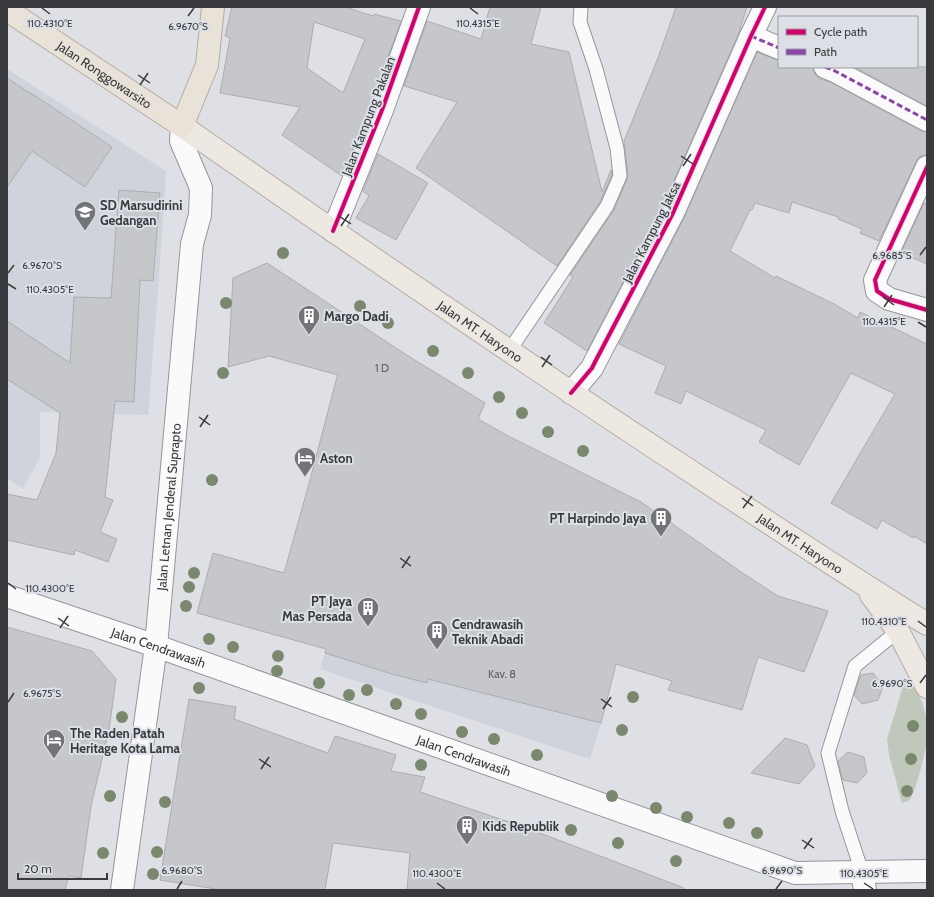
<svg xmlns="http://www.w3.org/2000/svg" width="934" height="897" font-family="Cabin,sans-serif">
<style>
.built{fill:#d0d2dc}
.green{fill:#bfc8ba}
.building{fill:#c6c7ca;stroke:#acadb0;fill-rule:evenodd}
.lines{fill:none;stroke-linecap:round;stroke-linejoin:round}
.service-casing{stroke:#959699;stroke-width:15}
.minor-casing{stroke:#959699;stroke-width:24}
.secondary-casing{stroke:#959699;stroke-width:24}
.primary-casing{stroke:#b4ac9f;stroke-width:24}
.trunk-casing{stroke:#b4ac9f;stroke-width:24}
.service{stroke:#fafafb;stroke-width:13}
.minor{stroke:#fafafb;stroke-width:22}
.secondary{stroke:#fafafb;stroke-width:22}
.primary{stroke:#ede8e1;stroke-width:22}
.trunk{stroke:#e8e2d8;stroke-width:22}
.quiet{stroke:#8e44ad;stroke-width:3;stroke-dasharray:6 3;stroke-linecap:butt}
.cycleway-casing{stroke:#dddfe7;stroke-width:6}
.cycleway{stroke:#d6006c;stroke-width:4}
.tree{fill:#7a886d}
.ticks{fill:none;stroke:#393a3d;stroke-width:1.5}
.labels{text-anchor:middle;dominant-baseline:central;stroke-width:4;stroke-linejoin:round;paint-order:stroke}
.number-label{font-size:11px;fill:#5e6062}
.street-label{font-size:13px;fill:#393a3d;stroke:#dddfe7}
.poi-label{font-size:13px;font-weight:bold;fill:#393a3d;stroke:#dddfe7;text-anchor:start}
.ticks-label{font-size:10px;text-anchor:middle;fill:#393a3d;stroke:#dddfe7;stroke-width:4;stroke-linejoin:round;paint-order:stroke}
</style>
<rect width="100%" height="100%" fill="#dfe0e5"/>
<!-- built -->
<g class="built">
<polygon points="7,69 166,171 158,293 148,415 40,412 40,457 23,489 7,478"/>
<polygon points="325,653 392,674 426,683 428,679 601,723 590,759 320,669"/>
</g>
<!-- green -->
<path class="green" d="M904,683H911C920,692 926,712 927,725C927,732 927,739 926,746C924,756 915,796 908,801C906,802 904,802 902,803L889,755L887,739Z"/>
<!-- building -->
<g class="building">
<path d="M232,7H345L373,16L374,14L401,21L370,106L342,176L282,135L300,107L220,93L230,38L225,36ZM314,22L365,39L343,93L307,68Z"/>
<polygon points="490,7 541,7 531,44 569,52 602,192 611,170 612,175 600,202 557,266 416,168 457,102 404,86 427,21 481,39"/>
<polygon points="676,7 747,7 738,35 662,208 587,351 544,323 573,277 570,275 614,210 627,179 628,175 624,141 649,80 658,58"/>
<polygon points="757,52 774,59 779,60 779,67 813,67 815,74 820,79 830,82 921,131 927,132 927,153 926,155 919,157 916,162 879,241 860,233 862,229 838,219 838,217 792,202 789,213 755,203 752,210 750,210 730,251 775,278 776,276 834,304 858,318 860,312 927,344 927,544 914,536 913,538 882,520 877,529 831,503 895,394 851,373 799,465 759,442 766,430 686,391 681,404 655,393 666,366 619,344 684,218"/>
<polygon points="854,67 927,67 927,106"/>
<polygon points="7,78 31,94 31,93 112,147 85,187 32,151 7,187"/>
<polygon points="378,154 428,183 396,240 356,218 369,196 363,191"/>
<polygon points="119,190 160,193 153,281 140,280 134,402 115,401 105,497 113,500 100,532 117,539 108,562 75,550 74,555 7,540 7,494 37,500 56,453 60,413 7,379 7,321 70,363 74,297 111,298"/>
<polygon points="924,203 927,204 927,264 901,253"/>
<polygon points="267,263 405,354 485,403 478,419 508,436 641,502 744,574 778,596 828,611 804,672 758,657 742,710 668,690 672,681 616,664 601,723 428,679 427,683 392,674 325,653 326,649 197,613 213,553 284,573 310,480 337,377 338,375 269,356 228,367 233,278"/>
<polygon points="7,627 92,651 116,679 109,730 91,806 81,878 69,876 65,890 7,890"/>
<polygon points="873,673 883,686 878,700 862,704 854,695 861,675"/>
<polygon points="189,699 236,707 234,719 328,753 335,736 396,755 391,771 425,777 420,792 509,822 553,838 684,888 684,890 407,890 410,853 333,843 325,890 222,890 160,880"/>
<polygon points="785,738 807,745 815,766 799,784 751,773"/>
<polygon points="848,752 864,757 867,773 857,783 843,780 838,761"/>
</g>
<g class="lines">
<!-- service casing -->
<g class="service-casing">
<g id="service">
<polyline points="509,351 607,206 620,176 617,148 596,69 580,22 581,7"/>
<polyline points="862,872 842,811 828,753 855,666 898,631"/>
</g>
</g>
<!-- minor casing -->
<g class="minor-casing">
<g id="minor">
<polyline points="751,36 779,48"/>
<polyline points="825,67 835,71 927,120"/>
<polyline points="927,167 875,280 877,291 889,299 927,310"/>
<polyline points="333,231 382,110 419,7"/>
<polyline points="571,393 592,368 595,362 673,213 751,36 765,7"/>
<polyline points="862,872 865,890"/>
</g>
</g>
<!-- secondary casing -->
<g class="secondary-casing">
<g id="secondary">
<path id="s1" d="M7,596L156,646L795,873L927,871"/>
<path id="s2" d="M122,890L156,646L192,244L200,215L201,188L181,141L182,126"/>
</g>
</g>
<!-- primary casing -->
<g class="primary-casing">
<g id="primary">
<path id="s3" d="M182,126C347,241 513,355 681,465C763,519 844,573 927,624"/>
<polyline points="871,595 898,631 927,687"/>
</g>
</g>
<!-- trunk casing -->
<g class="trunk-casing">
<g id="trunk">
<path id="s4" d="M7,10L182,126L207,65L213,7"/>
</g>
</g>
<!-- service -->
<use href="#service" class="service"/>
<!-- minor -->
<use href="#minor" class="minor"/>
<!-- secondary -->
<use href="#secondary" class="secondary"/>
<!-- primary -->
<use href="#primary" class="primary"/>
<!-- trunk -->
<use href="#trunk" class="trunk"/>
<!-- quiet -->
<g class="quiet">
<polyline points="751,36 779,48"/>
<polyline points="825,67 835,71 927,120"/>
</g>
<!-- cycleway casing -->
<g class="cycleway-casing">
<g id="cycleway">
<polyline points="927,167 875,280 877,291 889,299 927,310"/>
<polyline points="333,231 382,110 419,7"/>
<polyline points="571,393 592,368 595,362 673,213 751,36 765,7"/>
</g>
</g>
<!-- cycleway -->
<use href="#cycleway" class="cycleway"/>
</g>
<!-- trees -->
<g class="tree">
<circle cx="283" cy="253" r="6"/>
<circle cx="226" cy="303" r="6"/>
<circle cx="360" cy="306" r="6"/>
<circle cx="388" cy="323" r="6"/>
<circle cx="433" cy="351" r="6"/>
<circle cx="223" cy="373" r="6"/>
<circle cx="468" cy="373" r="6"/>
<circle cx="499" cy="397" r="6"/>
<circle cx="522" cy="413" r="6"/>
<circle cx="548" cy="432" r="6"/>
<circle cx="583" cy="451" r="6"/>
<circle cx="212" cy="480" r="6"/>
<circle cx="194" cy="573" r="6"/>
<circle cx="189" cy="587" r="6"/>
<circle cx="186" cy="606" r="6"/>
<circle cx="209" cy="639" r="6"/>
<circle cx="233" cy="647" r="6"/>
<circle cx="278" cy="656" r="6"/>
<circle cx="277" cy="671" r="6"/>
<circle cx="319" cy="683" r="6"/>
<circle cx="199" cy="688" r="6"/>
<circle cx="367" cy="690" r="6"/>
<circle cx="349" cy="695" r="6"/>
<circle cx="633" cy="697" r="6"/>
<circle cx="396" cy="704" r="6"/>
<circle cx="421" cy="714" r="6"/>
<circle cx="122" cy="717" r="6"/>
<circle cx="913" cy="726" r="6"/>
<circle cx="622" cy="730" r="6"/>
<circle cx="462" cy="732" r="6"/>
<circle cx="494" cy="739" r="6"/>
<circle cx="537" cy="755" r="6"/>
<circle cx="911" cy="759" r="6"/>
<circle cx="421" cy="765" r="6"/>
<circle cx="907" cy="791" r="6"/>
<circle cx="110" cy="796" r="6"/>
<circle cx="612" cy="796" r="6"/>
<circle cx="165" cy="802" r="6"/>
<circle cx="656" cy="808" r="6"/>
<circle cx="687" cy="817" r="6"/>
<circle cx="729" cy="823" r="6"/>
<circle cx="571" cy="830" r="6"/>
<circle cx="757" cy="833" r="6"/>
<circle cx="618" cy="843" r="6"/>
<circle cx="157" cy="852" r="6"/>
<circle cx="103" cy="853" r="6"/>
<circle cx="676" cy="861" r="6"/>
<circle cx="153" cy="874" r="6"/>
</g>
<!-- ticks -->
<path class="ticks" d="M42,8L50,14M470,8L478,14M188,16L194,8M138,75L150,83M140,85L148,73M681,156L693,164M683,166L691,154M339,216L351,224M341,226L349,214M920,255L926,247M8,273L14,265M8,284L16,289M883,297L894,305M884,307L892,295M918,322L926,327M541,357L552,365M542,367L550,355M199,417L210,425M200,427L208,415M742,498L753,506M743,508L752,496M400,558L411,566M402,568L410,556M8,583L16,589M58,618L69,626M918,621L926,627M60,628L68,616M920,683L926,675M601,699L612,707M8,702L14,693M603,709L611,697M259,759L271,767M261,769L269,757M802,840L814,848M804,849L812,838M437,883L445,889M864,883L873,889M177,889L182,881M776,889L782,881"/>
<!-- icons -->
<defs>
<g id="school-pin" transform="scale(1.15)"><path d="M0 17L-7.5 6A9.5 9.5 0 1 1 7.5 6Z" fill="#737478" stroke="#dddfe7"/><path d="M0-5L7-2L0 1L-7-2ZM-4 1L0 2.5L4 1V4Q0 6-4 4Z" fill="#fff"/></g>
<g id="building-pin" transform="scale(1.15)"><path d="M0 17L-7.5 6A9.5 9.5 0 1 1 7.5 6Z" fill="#737478" stroke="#dddfe7"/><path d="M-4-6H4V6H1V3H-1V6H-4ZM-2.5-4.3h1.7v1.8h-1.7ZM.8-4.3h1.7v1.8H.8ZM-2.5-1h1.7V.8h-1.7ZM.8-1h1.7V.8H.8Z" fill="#fff"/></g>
<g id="hotel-pin" transform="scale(1.15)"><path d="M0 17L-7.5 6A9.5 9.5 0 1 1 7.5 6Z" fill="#737478" stroke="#dddfe7"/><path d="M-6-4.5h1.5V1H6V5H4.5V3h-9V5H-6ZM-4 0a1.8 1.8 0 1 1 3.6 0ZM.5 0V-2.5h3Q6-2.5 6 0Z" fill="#fff"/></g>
</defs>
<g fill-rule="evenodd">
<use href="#school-pin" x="85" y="212"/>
<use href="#building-pin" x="309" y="316"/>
<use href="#hotel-pin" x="305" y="458"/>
<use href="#building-pin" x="661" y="518"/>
<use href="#building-pin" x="368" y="608"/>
<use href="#building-pin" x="437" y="631"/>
<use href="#hotel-pin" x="54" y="740"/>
<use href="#building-pin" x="467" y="826"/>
</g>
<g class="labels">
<!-- number labels -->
<g class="number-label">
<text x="382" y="368">1 D</text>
<text x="502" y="674">Kav. 8</text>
</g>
<!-- street labels -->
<g class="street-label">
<text stroke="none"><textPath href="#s4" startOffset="117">Jalan Ronggowarsito</textPath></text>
<text transform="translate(368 116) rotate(-69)">Jalan Kampung Pakalan</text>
<text transform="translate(651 232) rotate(-63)">Jalan Kampung Jaksa</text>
<text stroke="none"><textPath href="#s3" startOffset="362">Jalan MT. Haryono</textPath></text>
<text stroke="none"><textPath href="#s2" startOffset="386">Jalan Letnan Jenderal Suprapto</textPath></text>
<text stroke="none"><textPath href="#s3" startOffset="746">Jalan MT. Haryono</textPath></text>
<text stroke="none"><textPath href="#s1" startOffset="160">Jalan Cendrawasih</textPath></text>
<text stroke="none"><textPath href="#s1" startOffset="484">Jalan Cendrawasih</textPath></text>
</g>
<!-- poi labels -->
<g class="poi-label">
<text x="100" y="205">SD Marsudirini<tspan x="100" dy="15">Gedangan</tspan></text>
<text x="324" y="316">Margo Dadi</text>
<text x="320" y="458">Aston</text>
<text x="646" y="518" text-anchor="end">PT Harpindo Jaya</text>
<text x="352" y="601" text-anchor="end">PT Jaya<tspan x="352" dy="15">Mas Persada</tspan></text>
<text x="452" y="624">Cendrawasih<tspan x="452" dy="15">Teknik Abadi</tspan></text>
<text x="70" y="733">The Raden Patah<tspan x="70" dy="15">Heritage Kota Lama</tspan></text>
<text x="482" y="826">Kids Republik</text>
</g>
</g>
<g class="ticks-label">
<text x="478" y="27">110.4315°E</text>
<text x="50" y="27">110.4310°E</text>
<text x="188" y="30">6.9670°S</text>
<text x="892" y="259">6.9685°S</text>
<text x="42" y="269">6.9670°S</text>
<text x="50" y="293">110.4305°E</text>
<text x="884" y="325">110.4315°E</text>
<text x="50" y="592">110.4300°E</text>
<text x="884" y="625">110.4310°E</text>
<text x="892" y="687">6.9690°S</text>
<text x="42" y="697">6.9675°S</text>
<text x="182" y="874">6.9680°S</text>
<text x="782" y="874">6.9690°S</text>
<text x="437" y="877">110.4300°E</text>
<text x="864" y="877">110.4305°E</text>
</g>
<!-- border -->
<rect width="934" height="897" fill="none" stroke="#393a3d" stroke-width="16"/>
<!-- legend -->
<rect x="778" y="16" width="140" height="52" fill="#dddfe7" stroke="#9b9da3"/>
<rect x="786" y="29" width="20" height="6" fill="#d6006c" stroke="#9b9da3"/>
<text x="814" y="36" font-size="12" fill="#393a3d">Cycle path</text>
<rect x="786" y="49" width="20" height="6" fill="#8e44ad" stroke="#9b9da3"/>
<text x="814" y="56" font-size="12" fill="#393a3d">Path</text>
<!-- scale -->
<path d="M18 873v6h89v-6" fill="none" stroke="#393a3d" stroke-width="2"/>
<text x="24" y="873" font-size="12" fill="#393a3d" stroke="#dddfe7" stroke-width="3" paint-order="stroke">20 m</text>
</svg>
